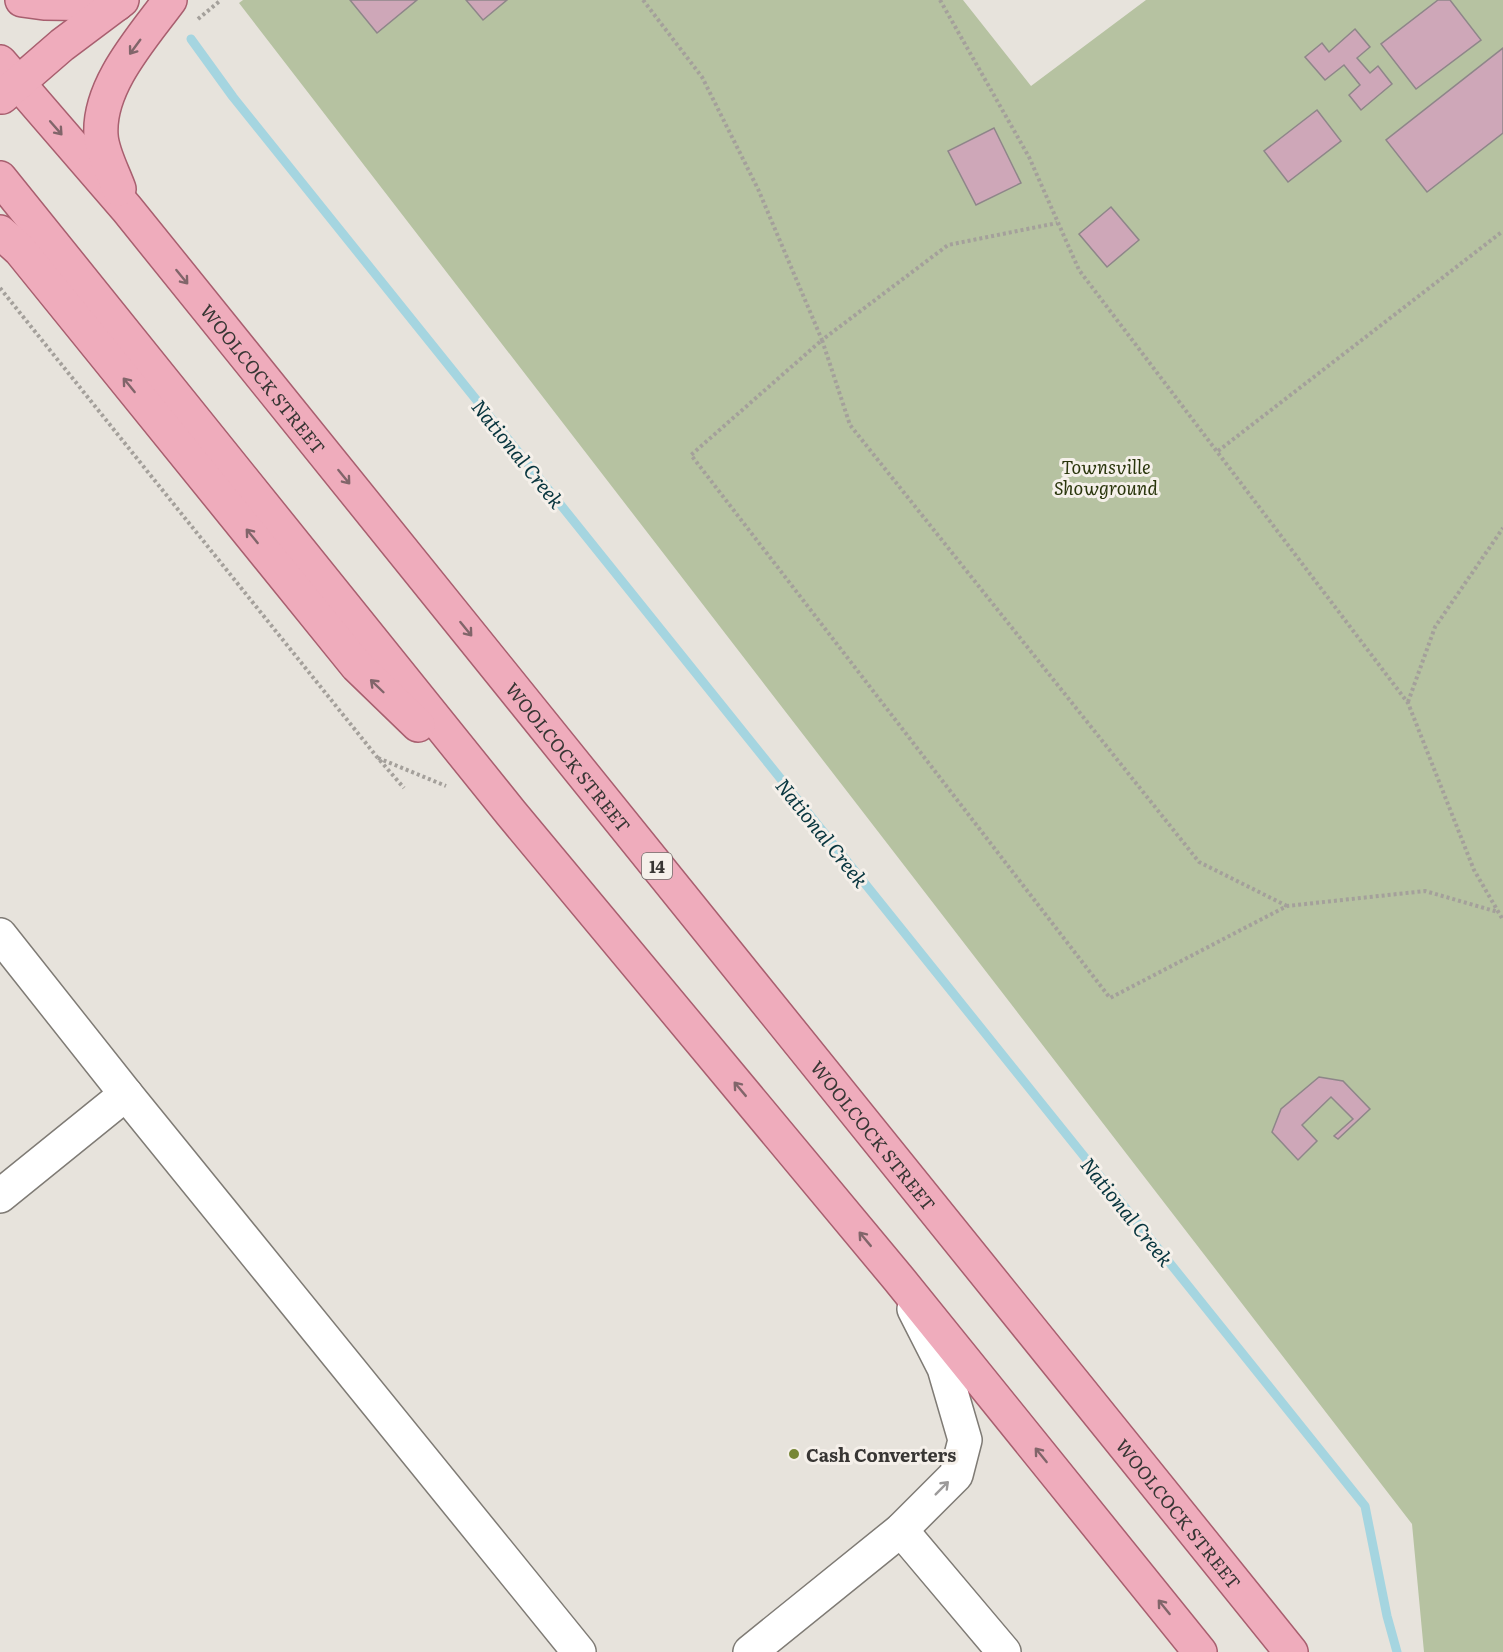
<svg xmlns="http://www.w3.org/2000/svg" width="1503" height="1652" font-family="Literata,serif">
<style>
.green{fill:#b6c2a1}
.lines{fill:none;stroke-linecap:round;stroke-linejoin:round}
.stream{stroke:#a5d5e0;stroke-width:9}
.building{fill:#cea7b8;stroke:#8e8689;stroke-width:1.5}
.minor-casing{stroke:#7f7b75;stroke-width:36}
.major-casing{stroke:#a85f6f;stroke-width:36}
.path{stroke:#a4a09b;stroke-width:4;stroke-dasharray:3 3;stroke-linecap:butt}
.minor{stroke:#fff;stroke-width:33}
.major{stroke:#efacbc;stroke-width:33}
.oneway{stroke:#81656a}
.oneway2{stroke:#9c9a9a}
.poi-dot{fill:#778736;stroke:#f5f0ea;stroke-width:2}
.labels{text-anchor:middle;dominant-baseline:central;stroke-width:6;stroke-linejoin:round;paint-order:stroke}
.shield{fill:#f5f0ea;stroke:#716e6b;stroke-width:1.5}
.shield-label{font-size:16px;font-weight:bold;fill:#383634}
.street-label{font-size:18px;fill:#383634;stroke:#f5f0ea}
.park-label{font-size:18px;font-style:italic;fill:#2a360c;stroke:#f5f0ea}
.poi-label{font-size:18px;font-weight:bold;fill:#383634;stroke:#f5f0ea;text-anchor:start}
.water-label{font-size:20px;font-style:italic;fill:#07353e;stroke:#f5f0ea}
</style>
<rect width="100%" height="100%" fill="#e7e3dc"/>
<!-- green -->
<polygon class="green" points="243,0 963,0 1031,86 1146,0 1503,0 1503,1652 1424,1652 1412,1524 239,3"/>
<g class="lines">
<!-- stream -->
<polyline class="stream" points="191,39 233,97 1365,1506 1387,1616 1397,1652"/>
</g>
<!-- building -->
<g class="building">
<polygon points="350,0 417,0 377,33"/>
<polygon points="466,0 507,0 483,20"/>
<polygon points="1438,0 1450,0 1481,40 1416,89 1381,44"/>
<polygon points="1355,29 1370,47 1357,58 1370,73 1378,66 1392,84 1361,110 1349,95 1360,85 1344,65 1325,80 1305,57 1322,43 1329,52"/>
<polygon points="1503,48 1503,133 1427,192 1386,140"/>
<polygon points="1317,110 1341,141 1288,182 1264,151"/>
<polygon points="994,128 1021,183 976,205 948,151"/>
<polygon points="1111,207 1139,240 1107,267 1079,234"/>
<polygon points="1319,1077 1343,1081 1370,1109 1338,1139 1334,1136 1353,1119 1331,1097 1302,1125 1317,1141 1298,1160 1272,1132 1281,1109"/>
</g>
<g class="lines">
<!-- minor casing -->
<g class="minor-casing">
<g id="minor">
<polyline points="0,935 126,1094 579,1652"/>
<polyline points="0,1196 126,1094"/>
<polyline points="901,1530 1004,1652"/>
<polyline points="750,1652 901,1530 956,1475 965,1440 944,1368 914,1309"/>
</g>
</g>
<!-- major casing -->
<g class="major-casing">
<g id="major">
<polyline points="22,0 44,3 117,4"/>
<path id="s1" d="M0,62L127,209L1291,1652"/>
<polyline points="2,97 62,45 122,0"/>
<polyline points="0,178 511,813 898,1278 1200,1652"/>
<path d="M119,189C113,172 102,153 101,135C98,86 142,38 170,0"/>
<polyline points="0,232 20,250 357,666 418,725"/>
</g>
</g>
<!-- path -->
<g class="path">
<polyline points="643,0 702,77 758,189 822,340 948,245 1057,223"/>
<polyline points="940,0 1029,157 1079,270 1408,703 1474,870 1503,920"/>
<polyline points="198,19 221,0"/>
<polyline points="0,288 377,757 404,788"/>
<polyline points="1218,451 1503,231"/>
<polyline points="1408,702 1435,627 1503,528"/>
<polyline points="378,758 446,786"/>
<polyline points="1287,906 1199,862 850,425 822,340 691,455 1110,998 1287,906 1425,891 1498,912"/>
</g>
<!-- minor -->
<use href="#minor" class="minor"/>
<!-- major -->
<use href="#major" class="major"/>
</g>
<!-- one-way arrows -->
<defs><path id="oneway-shaft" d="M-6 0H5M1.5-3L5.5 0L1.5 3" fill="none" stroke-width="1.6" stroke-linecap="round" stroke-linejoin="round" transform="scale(1.5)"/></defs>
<g class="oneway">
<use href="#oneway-shaft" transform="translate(135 47) rotate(126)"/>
<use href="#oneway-shaft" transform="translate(56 128) rotate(49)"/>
<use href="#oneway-shaft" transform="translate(182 277) rotate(51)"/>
<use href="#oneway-shaft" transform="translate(129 385) rotate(-129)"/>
<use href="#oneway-shaft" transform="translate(344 477) rotate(51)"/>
<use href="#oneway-shaft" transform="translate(252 536) rotate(-129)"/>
<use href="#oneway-shaft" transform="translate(466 629) rotate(51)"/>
<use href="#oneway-shaft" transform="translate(377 686) rotate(-136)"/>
<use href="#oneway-shaft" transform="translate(740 1089) rotate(-130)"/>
<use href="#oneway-shaft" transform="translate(865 1239) rotate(-130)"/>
<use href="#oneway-shaft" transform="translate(1041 1455) rotate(-129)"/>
<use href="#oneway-shaft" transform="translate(1164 1607) rotate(-129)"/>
</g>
<use class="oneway2" href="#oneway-shaft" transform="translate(942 1488) rotate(-45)"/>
<!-- markers -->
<circle class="poi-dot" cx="794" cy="1454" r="6"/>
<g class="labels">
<!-- shield labels -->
<rect class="shield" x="642" y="853" width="30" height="26" rx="4.5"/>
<g class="shield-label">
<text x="657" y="866">14</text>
</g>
<!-- street labels -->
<g class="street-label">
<text stroke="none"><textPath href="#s1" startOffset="412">WOOLCOCK STREET</textPath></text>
<text stroke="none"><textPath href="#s1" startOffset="898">WOOLCOCK STREET</textPath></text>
<text stroke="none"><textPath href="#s1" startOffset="1384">WOOLCOCK STREET</textPath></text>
<text stroke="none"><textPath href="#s1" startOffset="1870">WOOLCOCK STREET</textPath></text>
</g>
<!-- park labels -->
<g class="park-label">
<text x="1106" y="466">Townsville<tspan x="1106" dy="21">Showground</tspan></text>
</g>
<!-- poi labels -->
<g class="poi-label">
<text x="806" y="1454">Cash Converters</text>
</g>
<!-- water labels -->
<g class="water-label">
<text transform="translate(519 453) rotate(51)">National Creek</text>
<text transform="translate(823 832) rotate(51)">National Creek</text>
<text transform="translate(1128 1211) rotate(51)">National Creek</text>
</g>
</g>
</svg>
